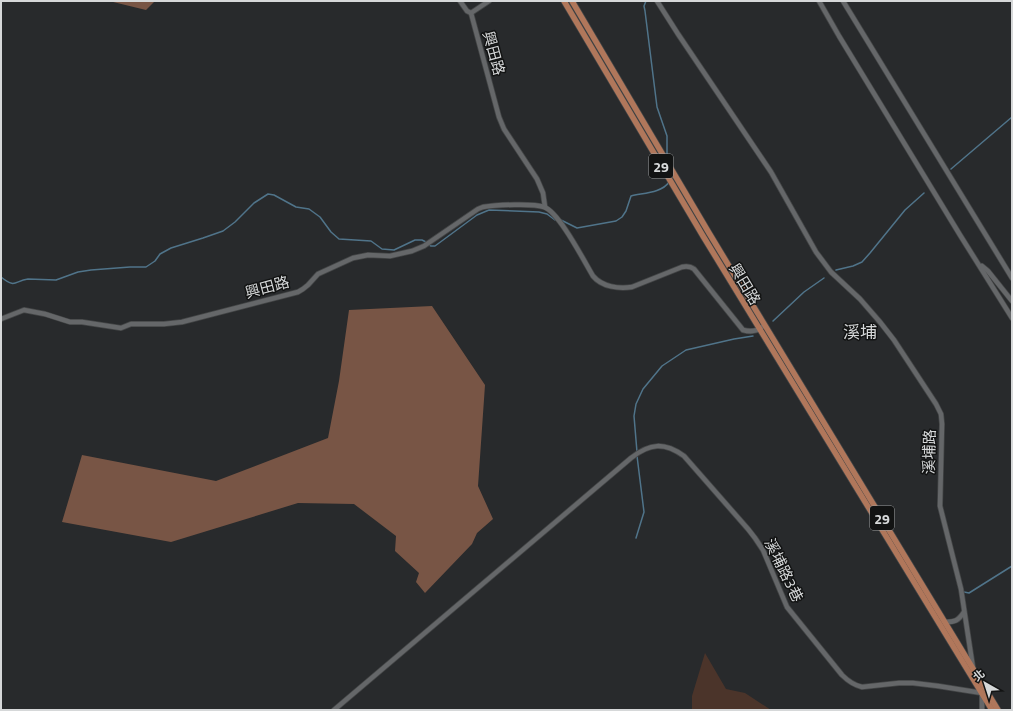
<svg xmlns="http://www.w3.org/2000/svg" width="1013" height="711" font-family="'Titillium Web','Noto Sans TC',sans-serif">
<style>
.green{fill:#4b342a}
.forest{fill:#785545}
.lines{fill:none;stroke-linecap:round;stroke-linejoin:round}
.stream{stroke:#50748a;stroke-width:1.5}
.minor-casing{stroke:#444647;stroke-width:6}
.major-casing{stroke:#444647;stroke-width:7}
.minor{stroke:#656769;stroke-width:4.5}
.major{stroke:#b0775b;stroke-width:5.5}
.labels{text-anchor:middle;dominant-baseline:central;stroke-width:3;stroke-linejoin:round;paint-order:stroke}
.shield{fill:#121313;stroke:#9b9d9e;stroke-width:1}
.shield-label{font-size:14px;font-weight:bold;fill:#d6d8d9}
.street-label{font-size:15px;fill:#d6d8d9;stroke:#121313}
.quarter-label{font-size:17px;fill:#d6d8d9;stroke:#121313}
</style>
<rect width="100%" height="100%" fill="#282a2c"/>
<!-- green -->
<polygon class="green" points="705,653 726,689 745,693 771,710 692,710 692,696"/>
<!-- forest -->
<g class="forest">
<polygon points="109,1 155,1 146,10"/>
<polygon points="432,306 485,385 478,486 493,519 477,533 472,544 425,593 416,582 419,573 395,551 396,536 354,504 298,503 171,542 62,522 82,455 216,481 328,438 339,381 349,310"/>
</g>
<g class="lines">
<!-- stream -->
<g class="stream">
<polyline points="646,1 644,6 645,11 657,107 667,136 667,157"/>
<polyline points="951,169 1012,117"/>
<path d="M561,220L577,228L616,221L622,217L626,211L631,196C642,193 662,193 669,182"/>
<polyline points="429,245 431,246 435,246 477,215 489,210 539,212 547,214 555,220 557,220"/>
<polyline points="836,270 853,266 862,262 870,253 905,210 924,193"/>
<path d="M1,277C16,289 14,281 28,279L56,280L78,272L91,270L130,267H146L155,261L160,254L171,248L203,238L223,231L235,222L254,203L268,194L274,195L296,207L309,209L320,217L331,232L339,239L371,241L382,249L394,250L415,240H422L426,242"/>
<polyline points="773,321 804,292 824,278"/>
<polyline points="637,452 634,416 636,404 643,389 662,366 686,350 734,339 753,336"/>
<polyline points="636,538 644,512 637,456"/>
<polyline points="964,592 969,593 1012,566"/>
</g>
<!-- minor casing -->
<g class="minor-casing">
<g id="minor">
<polyline points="460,1 467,11 471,13 489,1"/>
<polyline points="657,1 678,34 771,172 816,252 831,272 860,299 880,322 894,340 936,404 941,414 942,424 940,506 961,589 973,668"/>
<polyline points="819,1 839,36 960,235 1012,318"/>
<polyline points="843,1 1012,278"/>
<polyline points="471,13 499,117 504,129 537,179 543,193 545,207"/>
<polyline points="982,266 988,271 1012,301"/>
<path d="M1,319L24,310L45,314L70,322H82L121,328L131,324H164L182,322L298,292L303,289L308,285L318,274L353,258L368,255L390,256L412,251L424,246L478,209L483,207C497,205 532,203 544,207C559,212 584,261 593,276C602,287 619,289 632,287L682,267C687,266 690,266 694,269L743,330C750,332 756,332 762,327"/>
<path d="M945,622C955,622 958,621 964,612"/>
<path d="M334,710L631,458C650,443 664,442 684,456L748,529L755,538L763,550L787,607L842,675C848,681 853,685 862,687L899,683H913L938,686L982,693"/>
<polyline points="982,710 982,694"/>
</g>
</g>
<!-- major casing -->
<g class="major-casing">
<g id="major">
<polyline points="564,1 703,236 992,710"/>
<polyline points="572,1 709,233 998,710"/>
</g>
</g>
<!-- minor -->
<use href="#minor" class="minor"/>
<!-- major -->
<use href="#major" class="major"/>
</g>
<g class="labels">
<!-- shield labels -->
<g class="shield">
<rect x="649" y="154" width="24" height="24" rx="3"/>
<rect x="870" y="506" width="24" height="24" rx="3"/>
</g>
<g class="shield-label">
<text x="661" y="166">29</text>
<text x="882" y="518">29</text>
</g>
<!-- street labels -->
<g class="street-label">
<text transform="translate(494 53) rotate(75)">興田路</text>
<text transform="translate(745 284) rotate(59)">興田路</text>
<text transform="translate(267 287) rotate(-15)">興田路</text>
<text transform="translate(929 452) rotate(-89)">溪埔路</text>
<text transform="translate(784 570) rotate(64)">溪埔路3巷</text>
</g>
<!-- quarter labels -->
<g class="quarter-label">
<text x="860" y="332">溪埔</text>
</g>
</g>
<!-- border -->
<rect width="1013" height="711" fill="none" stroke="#d6d8d9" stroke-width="4"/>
<!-- north arrow -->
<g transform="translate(985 683) rotate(321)" stroke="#121313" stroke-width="3" paint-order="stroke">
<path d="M0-3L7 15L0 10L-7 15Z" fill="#d6d8d9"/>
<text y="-6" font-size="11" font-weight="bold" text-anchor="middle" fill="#d6d8d9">北</text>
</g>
</svg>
